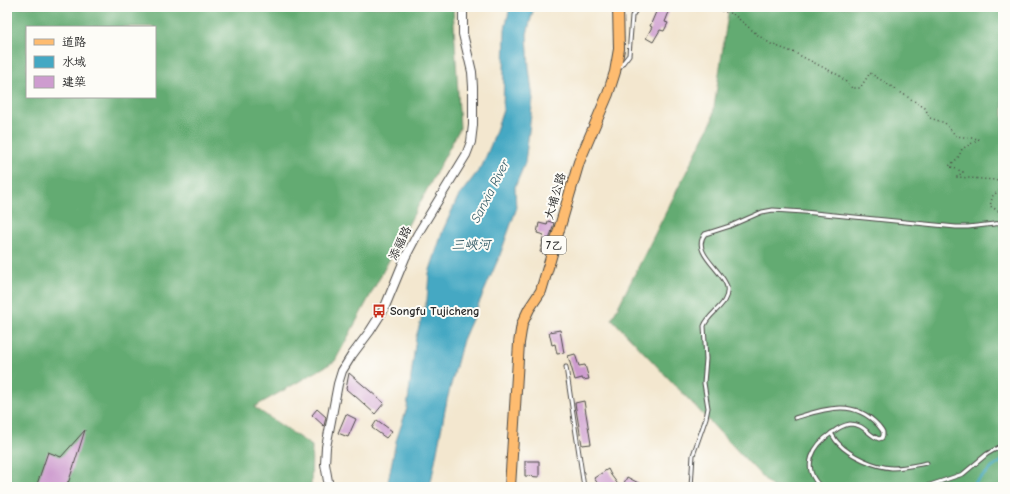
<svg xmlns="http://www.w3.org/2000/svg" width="1010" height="494" font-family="'Comic Neue','LXGW WenKai TC',sans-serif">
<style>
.forest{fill:#64ab72;stroke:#486b4e;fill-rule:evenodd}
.water{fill:#44a8c3;stroke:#386a77}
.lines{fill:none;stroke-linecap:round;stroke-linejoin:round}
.stream{stroke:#44a8c3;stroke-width:2.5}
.building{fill:#ce9ccf}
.service-casing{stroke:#494744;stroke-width:5}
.tertiary-casing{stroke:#494744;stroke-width:10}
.primary-casing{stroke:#494744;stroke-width:12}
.path{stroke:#494744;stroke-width:1.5;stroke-dasharray:1 3;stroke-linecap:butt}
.service{stroke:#fff;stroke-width:3}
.tertiary{stroke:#fff;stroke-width:8}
.primary{stroke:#febc70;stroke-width:10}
.labels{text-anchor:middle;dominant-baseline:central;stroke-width:4;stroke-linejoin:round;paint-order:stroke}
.shield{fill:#fdfcf7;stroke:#6a6a68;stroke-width:1}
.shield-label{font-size:11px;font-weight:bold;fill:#2b2b2b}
.street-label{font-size:12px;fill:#2b2b2b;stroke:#fdfcf7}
.poi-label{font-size:12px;font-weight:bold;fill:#2b2b2b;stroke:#fdfcf7;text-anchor:start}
.water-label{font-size:13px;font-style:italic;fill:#355d68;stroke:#fdfcf7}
</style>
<rect width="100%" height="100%" fill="#fdfcf7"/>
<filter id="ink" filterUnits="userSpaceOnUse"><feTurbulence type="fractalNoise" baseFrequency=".025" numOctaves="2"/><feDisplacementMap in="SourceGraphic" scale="8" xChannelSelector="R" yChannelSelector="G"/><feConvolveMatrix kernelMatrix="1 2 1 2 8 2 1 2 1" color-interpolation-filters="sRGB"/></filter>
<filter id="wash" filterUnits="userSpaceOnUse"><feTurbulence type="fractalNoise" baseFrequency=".012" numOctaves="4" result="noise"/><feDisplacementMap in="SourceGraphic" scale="16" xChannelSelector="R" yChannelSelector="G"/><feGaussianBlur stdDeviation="0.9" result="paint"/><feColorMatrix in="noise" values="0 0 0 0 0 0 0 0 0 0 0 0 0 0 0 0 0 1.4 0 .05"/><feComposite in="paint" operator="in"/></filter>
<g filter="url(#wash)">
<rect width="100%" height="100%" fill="#f3e7cf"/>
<!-- forest -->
<g class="forest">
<path d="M7,7H453L460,128L335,361L254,407L312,446L311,487H7ZM27,27H155V97H27Z"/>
<polygon points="729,7 1003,7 1003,487 772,487 612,319 712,121"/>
</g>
<!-- water -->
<polygon class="water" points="510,7 534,7 527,34 529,68 533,99 525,163 515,187 516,210 500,255 463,340 447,400 430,487 387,487 396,441 407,408 416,337 427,300 429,273 443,230 458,197 482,166 492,142 503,110 505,29"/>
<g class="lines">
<!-- stream -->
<polyline class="stream" points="970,487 993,467 1003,460"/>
</g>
<g id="blocks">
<!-- building -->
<g class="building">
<polygon points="650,7 671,7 665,22 668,23 664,31 660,30 653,42 646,38 652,27 650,26 656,12"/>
<polygon points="548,221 554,223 545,254 540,252 543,242 542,242 544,235 537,233 539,223 547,225"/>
<polygon points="560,330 564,353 557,354 555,344 552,345 549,332"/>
<polygon points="575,354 579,366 585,365 589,379 583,380 582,378 575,380 568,356"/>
<polygon points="349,373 384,403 375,414 354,395 354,394 353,395 346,389"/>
<polygon points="584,401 591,444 582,445 575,403"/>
<polygon points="317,409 326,417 324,426 312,415"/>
<polygon points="346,414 356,419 348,437 338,433"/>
<polygon points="377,420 392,431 386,438 372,428"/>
<polygon points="85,430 67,487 36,487 48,452 61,457"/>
<polygon points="525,461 539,461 539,477 525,476"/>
<polygon points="608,469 611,475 620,487 600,487 594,478"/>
<polygon points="627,477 646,487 622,487"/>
</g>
</g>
</g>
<g filter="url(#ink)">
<use href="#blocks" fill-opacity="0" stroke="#494744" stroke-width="1"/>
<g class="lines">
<!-- service casing -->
<g class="service-casing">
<g id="service">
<polyline points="619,68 629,55 632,16 638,7"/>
<polyline points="566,367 584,487"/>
<path d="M795,418C825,409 853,398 878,425C882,430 885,432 882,438L879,439C867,435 865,424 850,424C844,425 838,428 833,432C813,445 800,467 821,487"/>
<path d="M831,433C833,436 835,440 838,443C850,456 875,467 892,468C904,468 916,465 927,463"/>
<path d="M691,487L693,455L706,418L708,408L704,383L706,359L704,326C709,312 730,305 727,287C724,271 690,252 705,234L730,226L762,212L773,210L804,212L956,227H968L1003,223"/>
<polyline points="924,487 963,474 987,454 1003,445"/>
</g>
</g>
<!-- tertiary casing -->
<g class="tertiary-casing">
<polyline id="tertiary" points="329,487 325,464 326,447 338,384 342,371 352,355 370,331 384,309 405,258 417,235 466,155 471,142 473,125 473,87 472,72 463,34 463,7"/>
</g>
<!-- primary casing -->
<g class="primary-casing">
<polyline id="primary" points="510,487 519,343 522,324 529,309 541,291 579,162 608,94 615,72 619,49 618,7"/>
</g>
<!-- path -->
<g class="path">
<polyline points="706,7 733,14 759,36 771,44 795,53 840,76 852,88 860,88 870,73 925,108 930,118 945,123 956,136 979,139 962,149 958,158 949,166 963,172 957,177 995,180 1003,183"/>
<polyline points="1003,189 993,195 990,206 1002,213 1003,216"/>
<polyline points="67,482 79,487"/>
<polyline points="83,487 84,485 88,487"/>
</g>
<!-- service -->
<use href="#service" class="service"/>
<!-- tertiary -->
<use href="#tertiary" class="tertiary"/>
<!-- primary -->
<use href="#primary" class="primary"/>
</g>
</g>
<!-- icons -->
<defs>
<g id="bus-bare" transform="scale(1.08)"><path d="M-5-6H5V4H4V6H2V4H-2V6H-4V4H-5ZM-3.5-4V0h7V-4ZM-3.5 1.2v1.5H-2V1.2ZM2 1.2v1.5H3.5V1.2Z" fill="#c8321e" stroke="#fdfcf7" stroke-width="2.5" paint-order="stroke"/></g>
</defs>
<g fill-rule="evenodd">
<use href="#bus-bare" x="379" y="311"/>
</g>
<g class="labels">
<!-- shield labels -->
<rect class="shield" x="542" y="236" width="24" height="18" rx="3"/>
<g class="shield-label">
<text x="554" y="245">7乙</text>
</g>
<!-- street labels -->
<g class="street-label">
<text transform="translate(555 196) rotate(-74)">大埔公路</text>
<text transform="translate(400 243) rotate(-64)">添福路</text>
</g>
<!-- poi labels -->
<g class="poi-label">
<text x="390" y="311">Songfu Tujicheng</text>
</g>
<!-- water labels -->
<g class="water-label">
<text transform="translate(490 191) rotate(-63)">Sanxia River</text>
<text x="471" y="244">三峽河</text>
</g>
</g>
<!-- margin -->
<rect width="1010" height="494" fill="none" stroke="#fdfcf7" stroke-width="24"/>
<!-- legend -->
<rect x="26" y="26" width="130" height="72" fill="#fdfcf7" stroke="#a9a8a5"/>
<rect x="34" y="39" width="20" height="6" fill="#febc70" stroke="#a9a8a5"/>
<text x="62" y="46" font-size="12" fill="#2b2b2b">道路</text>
<rect x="34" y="56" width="20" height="12" fill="#44a8c3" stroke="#a9a8a5"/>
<text x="62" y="66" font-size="12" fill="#2b2b2b">水域</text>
<rect x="34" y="76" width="20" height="12" fill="#ce9ccf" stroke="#a9a8a5"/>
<text x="62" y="86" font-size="12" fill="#2b2b2b">建築</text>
</svg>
